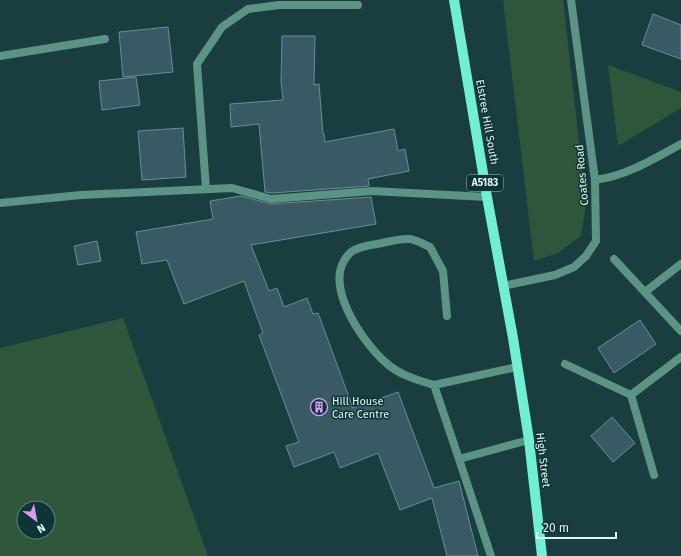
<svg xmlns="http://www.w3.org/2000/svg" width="681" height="556" font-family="'Fira Sans',sans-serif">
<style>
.green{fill:#2f553a;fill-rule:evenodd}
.building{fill:#395964;stroke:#6c8d99}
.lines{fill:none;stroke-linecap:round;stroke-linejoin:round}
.lane{stroke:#5b9484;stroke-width:8}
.street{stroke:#5b9484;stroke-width:8}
.primary{stroke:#71efd1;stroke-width:10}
.labels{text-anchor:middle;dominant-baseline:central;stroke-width:3;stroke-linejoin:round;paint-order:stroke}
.shield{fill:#0f3435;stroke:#a2babb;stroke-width:1}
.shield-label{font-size:10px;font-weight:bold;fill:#e1f4f5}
.street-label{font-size:11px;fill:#e1f4f5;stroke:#0f3435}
.poi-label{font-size:11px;fill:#e1f4f5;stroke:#0f3435;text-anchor:start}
</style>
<rect width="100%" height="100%" fill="#1a3e3f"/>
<!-- green -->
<g class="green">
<polygon points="503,0 563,0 586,204 581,236 558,253 534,261"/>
<polygon points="608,65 681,92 681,108 618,146"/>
<path d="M123,318L208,556H0V348ZM24,508H48V532H24Z"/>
</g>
<!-- building -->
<g class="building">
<polygon points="653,14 681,25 681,59 642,45"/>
<polygon points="168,27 173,72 123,77 119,32"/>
<polygon points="282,36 315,36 314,85 319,84 323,134 324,134 325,142 394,129 398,151 405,149 409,171 368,179 369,186 272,193 265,192 259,124 231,127 230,104 283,100 281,82"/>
<polygon points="136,77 140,105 102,110 99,81"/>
<polygon points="183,128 186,177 142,180 138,131"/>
<polygon points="241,196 271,204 371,197 376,224 251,245 269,291 277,288 284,307 307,298 313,314 318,313 353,408 398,392 434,488 459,481 478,556 447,556 432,498 400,510 378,453 340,468 334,452 294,467 286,446 299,442 259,335 263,333 244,281 184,304 167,260 142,264 136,232 213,219 210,201"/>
<polygon points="97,241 101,261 78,265 74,246"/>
<polygon points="640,320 656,344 614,373 598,348"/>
<polygon points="612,417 635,443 613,462 591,436"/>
</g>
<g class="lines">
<!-- lane -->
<g class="lane">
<polyline points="0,56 105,39"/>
<polyline points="206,189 197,64 222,27 248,9 279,5 358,5"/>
<polyline points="0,203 81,195 232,188 271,199 372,191 487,197"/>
<polyline points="645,292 681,264"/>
<polyline points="565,364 631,395"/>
<polyline points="517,367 434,385 459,459 529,440"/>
<path d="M434,385C417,380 399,375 385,362C362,341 321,283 349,254C354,248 370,245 377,244C387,242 398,239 407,239C414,238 423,244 430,247L443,271L447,316"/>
<polyline points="459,459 491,556"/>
</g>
<!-- street -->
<g class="street">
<path d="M595,180C626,176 654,159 681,144"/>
<polyline points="614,259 681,331"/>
<polyline points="503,286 555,275 574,267 586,256 596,241 595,180 571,0"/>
<polyline points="654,475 631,395 681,357"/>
</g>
<!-- primary -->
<polyline class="primary" points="454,0 487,197 513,338 529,440 542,556"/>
</g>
<!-- icons -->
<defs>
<g id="building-ring" transform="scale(0.9)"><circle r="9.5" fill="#0f3435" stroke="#d89af8" stroke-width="1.5"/><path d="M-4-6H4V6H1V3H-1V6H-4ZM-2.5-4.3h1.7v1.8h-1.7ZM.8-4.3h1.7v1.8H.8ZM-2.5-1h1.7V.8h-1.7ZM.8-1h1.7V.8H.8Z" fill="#d89af8"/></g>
</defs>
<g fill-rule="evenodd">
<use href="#building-ring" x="319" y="407"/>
</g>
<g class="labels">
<!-- shield labels -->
<rect class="shield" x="467" y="175" width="36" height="16" rx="3"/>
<g class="shield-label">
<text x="485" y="183">A5183</text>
</g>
<!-- street labels -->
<g class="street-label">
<text transform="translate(487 122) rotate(80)">Elstree Hill South</text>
<text transform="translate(582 175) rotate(-95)">Coates Road</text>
<text transform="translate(543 460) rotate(83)">High Street</text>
</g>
<!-- poi labels -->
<g class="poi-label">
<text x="332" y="401">Hill House<tspan x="332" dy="13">Care Centre</tspan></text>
</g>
</g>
<!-- north arrow -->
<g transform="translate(36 520) rotate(148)"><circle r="19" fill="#0f3435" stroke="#638182"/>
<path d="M0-3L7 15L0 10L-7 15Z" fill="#d89af8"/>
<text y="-6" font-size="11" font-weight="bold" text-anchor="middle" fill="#e1f4f5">N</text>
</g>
<!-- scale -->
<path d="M537 532v6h79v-6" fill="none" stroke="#e1f4f5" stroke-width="2"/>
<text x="543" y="532" font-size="12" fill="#e1f4f5" stroke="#0f3435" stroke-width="3" paint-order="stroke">20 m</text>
</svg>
